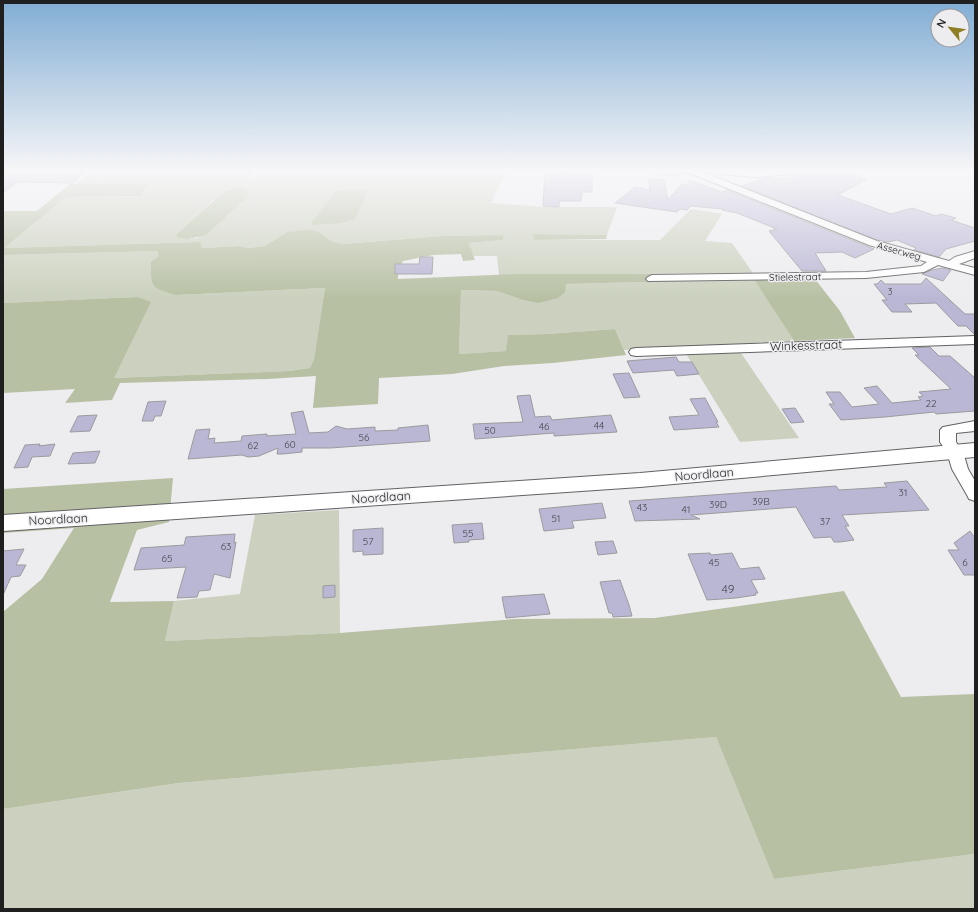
<svg xmlns="http://www.w3.org/2000/svg" width="978" height="912" font-family="Quicksand,sans-serif">
<style>
.green{fill:#cbd1be;fill-rule:evenodd}
.forest{fill:#b7c0a3}
.building{fill:#bab7d5;stroke:#9b9b9e}
.lines{fill:none;stroke-linecap:round;stroke-linejoin:round}
.street-casing{stroke:#626265;stroke-width:2}
.secondary-casing{stroke:#626265;stroke-width:2}
.street{fill:#fff;fill-rule:evenodd}
.secondary{fill:#fff;fill-rule:evenodd}
.labels{text-anchor:middle;dominant-baseline:central;stroke-width:3;stroke-linejoin:round;paint-order:stroke}
.far-number-label{font-size:9px;fill:#46454d}
.far-street-label{font-size:10px;fill:#1f1f20;stroke:#edecef}
.number-label{font-size:10px;fill:#46454d}
.street-label{font-size:12px;fill:#1f1f20;stroke:#edecef}
.near-number-label{font-size:12px;fill:#46454d}
</style>
<rect width="100%" height="100%" fill="#edecef"/>
<!-- green -->
<g class="green">
<path d="M92,171H255L249,177L256,178L264,171H506L491,203L543,207H617L607,235L533,234L534,240H660L691,209L722,214L705,241L732,243L753,273L499,275L497,256H473L469,243L503,240L504,237L495,235L443,236L342,244L331,241L325,236L287,232L265,246L248,248L239,246L202,248L199,242L3,248L66,197L141,196L149,184H76ZM217,196L198,238L188,239L178,238Z"/>
<polygon points="159,251 159,256 176,295 325,288 314,359 310,368 289,371 113,378 137,297 3,303 3,255"/>
<polygon points="755,279 794,341 624,350 615,329 547,334 508,335 507,351 459,354 461,290 497,291 520,299 566,284"/>
<polygon points="739,350 799,438 740,442 685,352"/>
<polygon points="339,510 340,633 165,641 174,601 240,594 255,515"/>
<polygon points="716,737 774,879 975,854 975,909 3,909 3,809 179,783"/>
</g>
<!-- forest -->
<g class="forest">
<path d="M149,183L141,196L66,197L4,248L200,242L202,248L239,246L248,248L265,246L287,232L306,230L316,231L325,236L331,241L342,244L443,236L495,235L504,236L503,240L469,243L475,260L463,261L461,254L433,255L403,261L398,271V279L517,274H811L840,311L855,338L794,341L754,279L566,284L565,292L558,298L538,303L520,299L497,291L461,290L459,354L506,351L508,335L547,334L615,329L626,355L553,363L504,366L452,374L379,378L378,404L313,408L316,376L267,379L120,383L112,400L65,403L75,389L3,393V303L137,297L151,302L114,378L289,371L310,368L314,359L325,288L176,295C151,287 151,289 151,262L159,256L158,251L3,255V211H37L70,184Z"/>
<path d="M239,187L247,189L249,195L206,235L188,239L178,238L176,235L214,201C220,192 229,190 239,187Z"/>
<polygon points="343,190 368,190 355,219 341,223 313,225 311,223 336,191"/>
<polygon points="533,234 607,235 606,239 534,240"/>
<polygon points="173,478 169,522 137,530 110,602 174,601 165,641 340,633 515,619 655,618 844,591 901,697 975,694 975,854 774,879 716,737 179,783 3,809 3,612 42,579 74,528 3,533 3,489"/>
</g>
<!-- building -->
<g class="building">
<polygon points="3,171 86,171 73,183 18,182 3,193"/>
<polygon points="545,171 577,172 577,174 592,175 592,192 582,192 581,201 559,201 559,207 543,206"/>
<polygon points="797,171 843,171 867,179 838,195 891,214 912,208 936,216 941,214 956,218 951,220 975,228 975,241 946,249 939,257 914,250 916,248 897,240 888,242 877,240 741,186 768,177 776,179 793,177"/>
<polygon points="649,179 664,180 668,200 682,184 686,185 690,180 721,192 727,190 874,249 855,258 842,252 815,253 826,271 802,271 769,231 777,229 737,213 722,210 723,209 691,206 687,210 680,209 677,212 615,203 635,187 650,190"/>
<polygon points="420,257 433,257 432,274 395,274 395,264 419,264"/>
<polygon points="943,268 951,270 943,281 922,274 932,270"/>
<polygon points="926,278 965,314 975,314 975,335 966,326 958,326 936,303 905,304 912,312 892,312 882,300 887,300 874,284 877,284 881,280 885,284 921,284"/>
<polygon points="930,347 939,356 950,356 975,378 975,411 936,414 934,412 885,417 841,420 829,404 834,404 826,392 840,392 852,407 879,404 864,388 877,386 892,403 921,400 918,397 923,396 919,392 951,389 915,355 919,355 912,348"/>
<polygon points="676,357 679,362 692,362 699,374 677,376 674,370 633,373 627,361"/>
<polygon points="629,373 640,397 624,398 613,374"/>
<polygon points="530,395 535,417 550,416 552,420 611,415 617,432 554,436 554,433 475,439 473,424 523,422 517,396"/>
<polygon points="705,398 718,422 716,422 719,427 674,430 669,417 699,415 690,399"/>
<polygon points="166,401 161,416 155,416 153,421 142,421 148,402"/>
<polygon points="795,408 804,422 791,423 782,409"/>
<polygon points="303,411 309,433 328,432 336,426 347,429 375,427 375,431 398,430 398,428 428,425 430,441 330,448 302,448 302,452 283,454 277,454 278,448 259,456 248,457 242,455 188,459 196,430 210,429 208,439 215,438 214,443 241,441 242,436 267,434 267,436 296,434 291,413"/>
<polygon points="97,415 90,431 70,432 78,416"/>
<polygon points="40,444 39,446 55,444 50,456 32,457 28,467 14,468 25,445"/>
<polygon points="100,451 95,463 68,464 73,453"/>
<polygon points="907,481 929,510 842,515 849,526 845,526 854,540 840,542 834,542 831,537 814,538 796,507 691,515 700,519 635,521 629,501 836,486 839,490 887,487 884,483"/>
<polygon points="602,503 606,518 572,521 574,528 544,531 539,509"/>
<polygon points="482,523 484,539 469,540 469,542 454,543 452,525"/>
<polygon points="383,528 383,554 363,555 363,551 353,552 353,530"/>
<polygon points="970,531 975,538 975,575 964,575 948,550 959,550 954,543"/>
<polygon points="235,534 234,543 236,542 230,578 214,574 210,590 199,591 197,597 177,598 186,567 134,570 141,548 184,545 186,537"/>
<polygon points="613,541 617,553 598,555 595,542"/>
<polygon points="24,549 16,565 26,565 20,576 11,577 3,595 3,551"/>
<polygon points="710,553 711,555 732,553 740,569 759,567 765,579 751,580 758,593 755,593 756,595 736,598 707,600 688,554"/>
<polygon points="620,580 629,605 632,616 613,617 612,613 609,613 600,582"/>
<polygon points="335,585 335,597 323,598 323,586"/>
<polygon points="544,594 550,614 506,618 502,597"/>
</g>
<g class="lines">
<!-- street casing -->
<g class="street-casing">
<g id="street">
<path d="M654,171H700L877,241L949,261L955,257L975,251V258L959,264L975,268V275L938,265L924,272L866,278L648,281L646,279L648,277L652,275L866,272L921,266L927,262L869,245L687,172C680,176 660,176 654,171Z"/>
<polygon points="716,171 796,171 792,174 756,177 720,174"/>
<polygon points="975,336 975,344 636,356 631,355 629,352 631,349 636,348"/>
<polygon points="975,421 975,431 956,433 956,442 963,452 968,469 975,481 975,501 969,499 967,495 952,469 947,452 940,442 940,430 943,427"/>
</g>
</g>
<!-- secondary casing -->
<g class="secondary-casing">
<polygon id="secondary" points="975,443 975,457 640,487 3,531 3,515 640,473"/>
</g>
<!-- street -->
<use href="#street" class="street"/>
<!-- secondary -->
<use href="#secondary" class="secondary"/>
</g>
<!-- sky -->
<linearGradient id="sky" x2="0" y2="1"><stop stop-color="#81add4"/><stop offset="0.57" stop-color="#f7f6f8"/><stop offset="1" stop-color="#f7f6f8" stop-opacity="0"/></linearGradient>
<rect width="978" height="299" fill="url(#sky)"/>
<g class="labels">
<!-- far-number labels -->
<g class="far-number-label">
<text x="890" y="291">3</text>
</g>
<!-- far-street labels -->
<g class="far-street-label">
<text transform="translate(899 251) rotate(16)">Asserweg</text>
<text transform="translate(795 277) rotate(-1)">Stielestraat</text>
</g>
<!-- number labels -->
<g class="number-label">
<text x="931" y="403">22</text>
<text x="599" y="425">44</text>
<text x="544" y="426">46</text>
<text x="490" y="430">50</text>
<text x="364" y="437">56</text>
<text x="290" y="444">60</text>
<text x="253" y="445">62</text>
<text x="903" y="492">31</text>
<text x="761" y="501">39B</text>
<text x="718" y="504">39D</text>
<text x="642" y="507">43</text>
<text x="686" y="509">41</text>
<text x="556" y="518">51</text>
<text x="825" y="521">37</text>
<text x="468" y="533">55</text>
<text x="368" y="541">57</text>
<text x="226" y="546">63</text>
<text x="167" y="558">65</text>
<text x="714" y="562">45</text>
<text x="965" y="562">6</text>
</g>
<!-- street labels -->
<g class="street-label">
<text transform="translate(806 345) rotate(-2)">Winkesstraat</text>
<text transform="translate(704 474) rotate(-5)">Noordlaan</text>
<text transform="translate(381 497) rotate(-4)">Noordlaan</text>
<text transform="translate(58 519) rotate(-3)">Noordlaan</text>
</g>
<!-- near-number labels -->
<g class="near-number-label">
<text x="728" y="588">49</text>
</g>
</g>
<!-- border -->
<rect width="978" height="912" fill="none" stroke="#1f1f20" stroke-width="8"/>
<!-- north arrow -->
<g transform="translate(950 28) rotate(299)"><circle r="19" fill="#edecef" stroke="#9b9a9c"/>
<path d="M0-3L7 15L0 10L-7 15Z" fill="#8e7e24"/>
<text y="-6" font-size="11" font-weight="bold" text-anchor="middle" fill="#1f1f20">N</text>
</g>
</svg>
